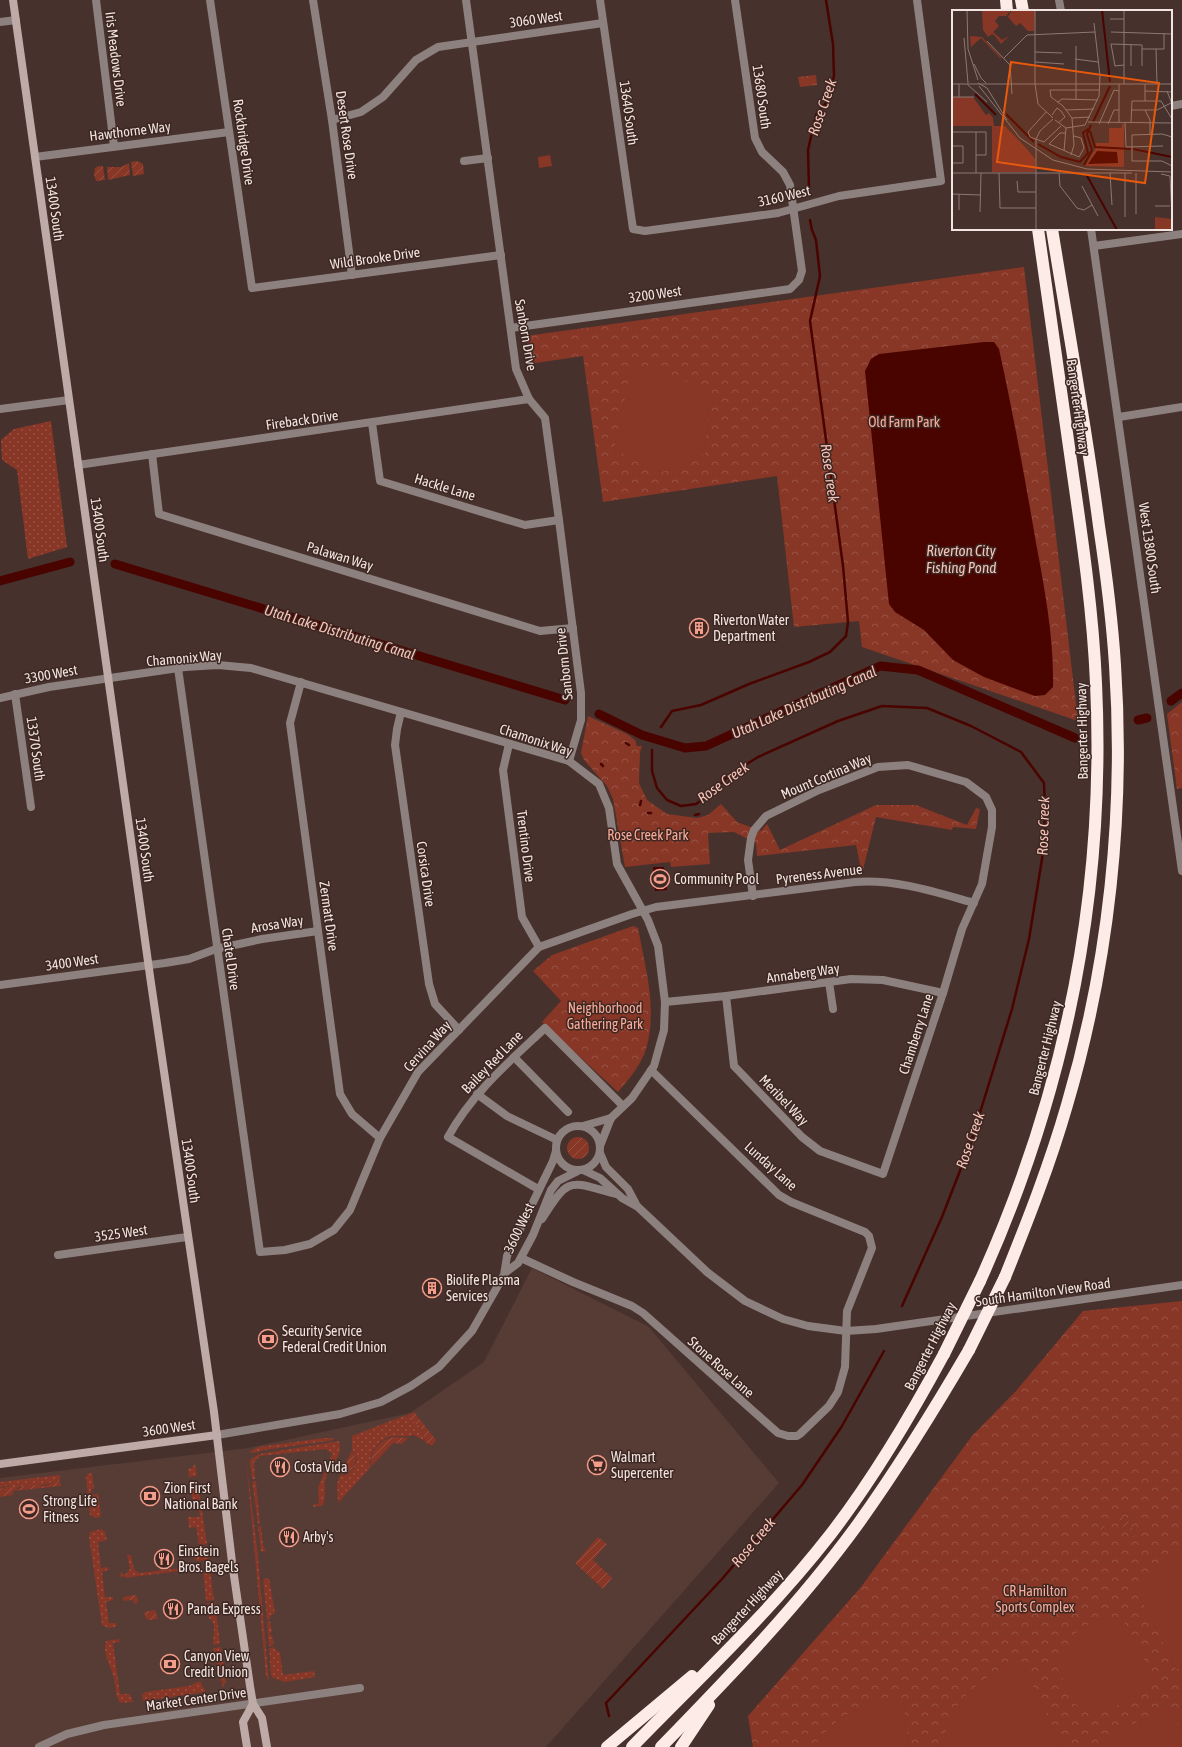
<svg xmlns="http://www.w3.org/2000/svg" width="1182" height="1747" font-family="'Asap Condensed',sans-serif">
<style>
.built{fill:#573b35}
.grass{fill:url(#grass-dots)}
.park{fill:url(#park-crowns)}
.garden{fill:url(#garden-furrows)}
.pitch{fill:#883626}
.water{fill:#4a0400}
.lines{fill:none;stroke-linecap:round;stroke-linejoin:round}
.stream{stroke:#4a0400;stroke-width:2.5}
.canal{stroke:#4a0400;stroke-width:9}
.minor{stroke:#8d817f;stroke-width:8}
.tertiary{stroke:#8d817f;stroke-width:8}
.secondary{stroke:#beaba7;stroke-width:8}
.motorway{stroke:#fdebe7;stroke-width:12}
.motorway-bridge{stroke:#fdebe7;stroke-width:12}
.labels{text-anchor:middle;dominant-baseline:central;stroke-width:3;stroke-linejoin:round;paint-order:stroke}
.street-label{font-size:14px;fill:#f2e4e0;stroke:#3c2722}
.park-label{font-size:14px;fill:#f9ac9b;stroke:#3c2722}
.poi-label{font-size:14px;fill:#f2e4e0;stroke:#3c2722;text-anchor:start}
.water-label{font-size:15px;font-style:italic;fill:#f8c3b8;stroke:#3c2722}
.inset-river{fill:none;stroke:#4a0400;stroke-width:2}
.inset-road{fill:none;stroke:#8b7974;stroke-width:1}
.view{fill:#e8590c;fill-opacity:0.15;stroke:#e8590c;stroke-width:2}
.inset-edge{fill:none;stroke:#f2e4e0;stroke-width:2}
</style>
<defs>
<pattern id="grass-dots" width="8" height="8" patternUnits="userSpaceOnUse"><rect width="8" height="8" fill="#883626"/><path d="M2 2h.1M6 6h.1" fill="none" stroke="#995345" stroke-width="1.8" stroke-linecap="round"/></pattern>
<pattern id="park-crowns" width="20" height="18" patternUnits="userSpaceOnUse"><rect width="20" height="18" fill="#883626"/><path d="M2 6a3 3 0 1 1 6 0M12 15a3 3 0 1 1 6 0" fill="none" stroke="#995345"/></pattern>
<pattern id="garden-furrows" width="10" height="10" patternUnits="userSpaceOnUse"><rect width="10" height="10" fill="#883626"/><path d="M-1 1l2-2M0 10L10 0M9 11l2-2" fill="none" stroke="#995345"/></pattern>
</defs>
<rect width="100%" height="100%" fill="#47312c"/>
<!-- built -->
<polygon class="built" points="532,1268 649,1327 779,1483 546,1747 0,1747 0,1478 248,1448 410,1413 484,1362"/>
<!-- grass -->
<g class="grass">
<polygon points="51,421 67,547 28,559 17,470 2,460 1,440 14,429"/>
<path d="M406,1415C409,1420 412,1420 416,1423C422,1428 423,1435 424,1441L414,1435C408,1437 403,1436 396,1436C378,1436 369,1453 370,1468L338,1503L337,1484L340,1475H346L352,1470L357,1460L352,1449V1436Z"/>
<polygon points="324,1438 334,1438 333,1440 329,1441 264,1450 254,1453 249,1452 258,1447"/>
<path d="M339,1441C344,1454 331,1466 326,1477C323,1486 327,1497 323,1505L314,1507L313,1505L319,1503L318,1488L332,1454L326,1449L260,1456L254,1462L255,1479H252L250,1460L259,1454Z"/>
<polygon points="246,1459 257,1547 269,1682 266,1676"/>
<polygon points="195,1464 197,1476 189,1477 188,1469 192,1468"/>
<polygon points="92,1472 94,1489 91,1489 92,1495 98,1494 101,1514 100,1517 96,1518 90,1515 86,1478 88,1473 90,1474"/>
<polygon points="60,1475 60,1482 52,1482 44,1485 34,1486 26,1485 14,1489 8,1485 0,1488 0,1482"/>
<polygon points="256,1481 260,1524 258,1524 252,1482"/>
<polygon points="198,1484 207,1544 199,1545 196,1527 189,1528 188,1517 200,1517 198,1504 193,1504 190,1485"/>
<polygon points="258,1526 261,1526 263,1545 266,1551 261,1552"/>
<polygon points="101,1529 105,1532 107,1540 98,1542 101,1568 108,1567 109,1569 108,1570 102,1572 105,1597 113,1597 113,1600 106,1602 109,1623 116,1623 117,1625 115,1627 108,1628 102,1625 89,1537 90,1532"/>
<polygon points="207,1546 209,1560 196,1561 193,1555 200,1554 199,1547"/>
<polygon points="127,1555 131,1555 134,1569 139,1573 180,1568 180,1571 125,1578 124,1576 120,1577 121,1572 125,1575 130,1569"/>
<polygon points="210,1570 214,1600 206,1601 203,1571"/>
<polygon points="269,1578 275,1613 270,1616 270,1619 267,1620 263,1579"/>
<polygon points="215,1602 220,1644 213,1645 214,1627 212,1620 209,1619 207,1603"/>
<polygon points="270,1621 272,1632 270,1633 270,1635 272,1635 274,1645 269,1646 267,1622"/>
<path d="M119,1639L120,1642L113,1643L120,1694H130L133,1702L120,1703C115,1696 116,1687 114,1678C111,1667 102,1653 106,1641Z"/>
<polygon points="221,1647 226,1681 223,1688 213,1648"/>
<polygon points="274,1647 277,1651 280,1652 283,1675 314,1671 315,1677 285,1682 273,1678 271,1675 269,1648"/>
<polygon points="200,1681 206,1692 143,1701 142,1695 145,1692 189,1686"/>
</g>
<!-- park -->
<g class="park">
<polygon points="816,75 817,85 800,87 798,77"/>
<polygon points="1024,267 1078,721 862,647 859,621 794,627 777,476 603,502 583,356 529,364 526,336"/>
<polygon points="1182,702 1182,788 1177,789 1167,714"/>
<polygon points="588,716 627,734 635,740 637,746 642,746 640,752 639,783 647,800 667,814 697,818 708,815 721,804 737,822 761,831 767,824 780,850 876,805 916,805 967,825 976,808 980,809 976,829 953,827 952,830 876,817 862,874 856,845 757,856 756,843 734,832 708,833 710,864 671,867 670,862 625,867 613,799 607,786 584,760 581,753"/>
<path d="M633,926L638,928C645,966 658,1010 646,1049C641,1065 629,1079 618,1092L542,1022L561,1001L533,971L552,955Z"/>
<polygon points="1182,1301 1182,1747 753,1747 748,1716 861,1587 972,1436 1016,1391 1083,1311"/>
</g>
<!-- garden -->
<g class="garden">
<polygon points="137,161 143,164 144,174 133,176 131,162"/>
<polygon points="129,163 130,175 108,180 107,167 121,167"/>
<polygon points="99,166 103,166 105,180 96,181 94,175 95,168"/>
<circle cx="578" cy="1148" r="11"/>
<path d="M414,1412L436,1440L432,1446L425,1442C422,1429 421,1425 408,1419L407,1415Z"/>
<path d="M395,1437L408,1438L402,1444L393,1443L371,1467C370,1451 379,1439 395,1437Z"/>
<polygon points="352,1450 356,1459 352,1469 345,1474 341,1474"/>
<polygon points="53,1482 61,1483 61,1486 13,1491 13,1495 0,1497 0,1489 8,1486 18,1489 26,1485 45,1486"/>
<polygon points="1121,1517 1124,1523 1128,1521 1135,1535 1133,1537 1128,1526 1124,1528 1120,1520 1099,1530 1098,1529"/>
<polygon points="598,1537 607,1544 593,1560 612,1578 603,1589 575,1563"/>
<polygon points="135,1595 137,1597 138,1602 134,1604 133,1600 123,1601 123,1597"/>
<polygon points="155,1610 158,1619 150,1620 146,1619 144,1612"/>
</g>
<!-- pitch -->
<g class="pitch">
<polygon points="550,155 552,166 539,168 538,157"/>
<polygon points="638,366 710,389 705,454 662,472 614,449 631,369"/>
<polygon points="668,826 669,846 637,848 637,827"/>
<path d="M1182,1554V1670L1176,1669L1138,1593C1152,1569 1157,1566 1182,1554Z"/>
<path d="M1110,1618L1124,1621L1155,1680L1152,1688L1096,1716C1090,1714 1083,1711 1079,1707C1060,1690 1055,1661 1071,1640C1073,1637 1075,1633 1079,1630C1088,1623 1099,1620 1110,1618Z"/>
<path d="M1019,1658L1063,1747H943C943,1739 945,1733 948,1726C959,1691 990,1676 1019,1658Z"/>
<path d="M903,1698L909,1747H814C840,1710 862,1706 903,1698Z"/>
<polygon points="1165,1709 1171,1711 1182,1732 1182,1747 1104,1747 1106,1737"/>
</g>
<!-- water -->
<g class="water">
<path d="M984,342H994L999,349C1013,413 1025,478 1036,543C1045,591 1054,638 1053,687L1045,695L1035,696L984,677L953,660L924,630L895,612L889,604L865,371L871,359L879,354Z"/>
<polygon points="653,867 664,867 667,890 655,891"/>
</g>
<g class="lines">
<!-- stream -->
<g class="stream">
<polyline points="809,189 808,150 816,115 826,103 834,76 833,44 826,0"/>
<polyline points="661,727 672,711 701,705 749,684 809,662 830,652 846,636 848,622 843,566 810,321 820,276 816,240 812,230 810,220"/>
<polyline points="626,743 629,745"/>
<polyline points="652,750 652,771 657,788 667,800 681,806 696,804 715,790 729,775 758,757 838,721 882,706 927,708 971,726 1021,752 1044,783 1045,812 1043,853 1029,939 1012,1009 970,1145 942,1217 902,1306"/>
<polyline points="601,764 603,766"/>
<polyline points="640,805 641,801"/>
<polyline points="648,813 651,813"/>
<polyline points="695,815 699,814"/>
<polyline points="609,1716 606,1703 722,1579 802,1485 842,1426 884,1351"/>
</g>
<!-- canal -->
<g class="canal">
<polyline points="115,564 565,700"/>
<polyline points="0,581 70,562"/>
<polyline points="1171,701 1182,693"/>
<polyline points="599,714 642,735 685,748 706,746 880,666 918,670 1075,738"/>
<polyline points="1138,720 1147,718"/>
</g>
<!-- minor -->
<g class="minor">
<polyline points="96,0 114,146"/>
<polyline points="210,0 252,288 501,255"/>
<polyline points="313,0 332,120 352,275"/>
<polyline points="466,0 516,369 529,399 545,418 559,520 581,693 581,720 569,761"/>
<polyline points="600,0 633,229 645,231 778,213 839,196 941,181 917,0"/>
<polyline points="0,22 16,20"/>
<polyline points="1171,106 1182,104"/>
<polyline points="332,120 361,112 383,97 416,60 438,47 603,23"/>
<polyline points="35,157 229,132"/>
<polyline points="464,161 488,158"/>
<polyline points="1094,246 1182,234"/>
<polyline points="511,328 790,289 799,280 802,271 790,185 783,172 762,152 755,138 735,0"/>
<polyline points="0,409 69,400"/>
<polyline points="1119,417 1182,407"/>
<polyline points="372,423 380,481 525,525 559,520"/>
<polyline points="152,454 159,514 540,631 573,628"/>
<polyline points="78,465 529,399"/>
<path d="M178,668L260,1252L285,1250L310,1244L334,1230L350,1210L380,1138L418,1072L539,947L632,914L656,907L855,882C896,879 935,892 974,903"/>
<polyline points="301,682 290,723 340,1094 352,1114 380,1138"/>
<polyline points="15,694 31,807"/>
<polyline points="0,698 49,687 185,667 218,665 251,668 569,761 599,784 609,808 617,864 648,920 658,946 665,1002 664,1030 654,1066 632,1098 611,1118 600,1146"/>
<polyline points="401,712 397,729 395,745 429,984 435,1004 459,1030"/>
<polyline points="509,744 503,770 522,917 539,947"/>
<polyline points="829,982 833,1009"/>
<polyline points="0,985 165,963 189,959 216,949 262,939 318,931"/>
<polyline points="726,996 734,1066 802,1137 820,1151 883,1174 943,993 962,929 982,884 992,827 992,810 986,797 966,782 908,765 878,767 819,790 766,816 754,830 751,838 748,860 753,896"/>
<polyline points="665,1002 726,996 851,979 883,980 943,993"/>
<polyline points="514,1057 568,1112"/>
<polyline points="477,1094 507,1116 557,1140"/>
<polyline points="583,1126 611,1118"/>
<path d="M538,1189L448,1137C472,1093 509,1062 545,1028L623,1106"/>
<polyline points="58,1255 187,1237"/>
<polyline points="521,1258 573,1282 632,1306 643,1313 778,1433 788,1436 797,1436 800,1434 829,1406 838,1392 845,1367 847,1311 872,1248 869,1236 865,1232 791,1202 779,1195 651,1070"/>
<polyline points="39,1747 67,1734 104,1725 360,1688"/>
</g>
<!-- tertiary -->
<g class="tertiary">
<polyline points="1059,0 1061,11"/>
<polyline points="1091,229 1182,871"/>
<circle cx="578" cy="1148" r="22"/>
<polyline points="600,1153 606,1167 628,1189 637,1206"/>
<polyline points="583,1170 600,1178 622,1198 638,1207 707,1272 745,1301 783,1319 808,1326 846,1331 876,1329 1182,1285"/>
<path d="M542,1219C570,1174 570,1182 616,1194"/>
<polyline points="506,1272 518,1263 533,1235 551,1190 558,1181 578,1171"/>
<polyline points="217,1435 340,1414 381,1402 411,1386 439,1367 472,1331 504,1275 507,1256 553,1161 556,1151"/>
</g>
<!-- secondary -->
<g class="secondary">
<polyline points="13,0 151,983 214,1412 232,1562 250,1686 253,1704 262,1718 267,1747"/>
<polyline points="0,1464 217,1435"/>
<polyline points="247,1747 243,1722 253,1704"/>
</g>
<!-- motorway -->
<g class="motorway">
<polyline points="1006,0 1007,11"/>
<polyline points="1021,0 1023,11"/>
<path d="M1005,1277C1028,1220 1050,1164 1067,1105C1109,963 1125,812 1115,665C1112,618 1106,572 1099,526C1086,427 1068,328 1052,229"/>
<path d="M980,1281C1066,1091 1106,892 1096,683C1093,613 1083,544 1073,475C1061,393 1050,311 1038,229"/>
<polyline points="607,1747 692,1676"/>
<path d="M632,1747C699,1678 770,1612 830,1535C874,1478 910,1417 944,1354"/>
<path d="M661,1747C730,1676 800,1604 858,1524C898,1468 934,1410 969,1350"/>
<polyline points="681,1747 709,1705"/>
</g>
<!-- motorway-bridge -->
<g class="motorway-bridge">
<polyline points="969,1350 1005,1277"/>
<polyline points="944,1354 980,1281"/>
</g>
</g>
<!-- icons -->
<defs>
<g id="building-ring" transform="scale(1)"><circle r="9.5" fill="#3c2722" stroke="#f49d8b" stroke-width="1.5"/><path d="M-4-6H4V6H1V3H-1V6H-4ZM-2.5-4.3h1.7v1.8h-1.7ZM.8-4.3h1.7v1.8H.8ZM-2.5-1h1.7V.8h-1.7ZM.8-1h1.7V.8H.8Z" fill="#f49d8b"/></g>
<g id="stadium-ring" transform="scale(1)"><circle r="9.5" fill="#3c2722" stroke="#f49d8b" stroke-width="1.5"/><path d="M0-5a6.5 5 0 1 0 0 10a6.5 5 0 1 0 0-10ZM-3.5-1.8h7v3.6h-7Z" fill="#f49d8b"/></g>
<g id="bank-ring" transform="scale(1)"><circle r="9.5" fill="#3c2722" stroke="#f49d8b" stroke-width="1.5"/><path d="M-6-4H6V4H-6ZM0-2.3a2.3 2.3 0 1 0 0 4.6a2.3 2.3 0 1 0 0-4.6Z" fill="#f49d8b"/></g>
<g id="supermarket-ring" transform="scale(1)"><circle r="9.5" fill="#3c2722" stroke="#f49d8b" stroke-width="1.5"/><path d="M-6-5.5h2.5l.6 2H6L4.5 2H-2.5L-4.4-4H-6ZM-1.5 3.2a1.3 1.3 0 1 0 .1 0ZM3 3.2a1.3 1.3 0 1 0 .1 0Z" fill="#f49d8b"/></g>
<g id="restaurant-ring" transform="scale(1)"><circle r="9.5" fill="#3c2722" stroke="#f49d8b" stroke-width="1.5"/><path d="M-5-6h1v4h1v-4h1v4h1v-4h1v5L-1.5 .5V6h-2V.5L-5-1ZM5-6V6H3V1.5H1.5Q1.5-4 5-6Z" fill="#f49d8b"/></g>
</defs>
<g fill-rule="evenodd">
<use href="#building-ring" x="699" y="628"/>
<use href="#stadium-ring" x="660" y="879"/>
<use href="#building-ring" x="432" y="1288"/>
<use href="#bank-ring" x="268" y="1339"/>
<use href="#supermarket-ring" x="597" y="1465"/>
<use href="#restaurant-ring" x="280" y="1467"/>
<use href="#bank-ring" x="150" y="1496"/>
<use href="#stadium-ring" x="29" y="1509"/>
<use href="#restaurant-ring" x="289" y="1537"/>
<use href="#restaurant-ring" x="164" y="1559"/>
<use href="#restaurant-ring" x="173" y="1609"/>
<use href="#bank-ring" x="170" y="1664"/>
</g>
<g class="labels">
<!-- street labels -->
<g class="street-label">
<text transform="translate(536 19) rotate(-8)">3060 West</text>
<text transform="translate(116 59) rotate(83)">Iris Meadows Drive</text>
<text transform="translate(762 97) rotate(82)">13680 South</text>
<text transform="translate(629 113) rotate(82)">13640 South</text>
<text transform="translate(130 131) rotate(-7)">Hawthorne Way</text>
<text transform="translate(347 135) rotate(82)">Desert Rose Drive</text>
<text transform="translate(244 142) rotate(82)">Rockbridge Drive</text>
<text transform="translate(784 196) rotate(-13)">3160 West</text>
<text transform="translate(55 209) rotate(82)">13400 South</text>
<text transform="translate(375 258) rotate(-8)">Wild Brooke Drive</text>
<text transform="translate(655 294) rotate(-8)">3200 West</text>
<text transform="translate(526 335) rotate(80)">Sanborn Drive</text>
<text transform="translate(1078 407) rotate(82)">Bangerter Highway</text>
<text transform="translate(302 420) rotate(-8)">Fireback Drive</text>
<text transform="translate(445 487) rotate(17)">Hackle Lane</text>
<text transform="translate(100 530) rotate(82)">13400 South</text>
<text transform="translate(1150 548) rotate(82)">West 13800 South</text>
<text transform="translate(340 556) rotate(17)">Palawan Way</text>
<text transform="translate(184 658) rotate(-5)">Chamonix Way</text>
<text transform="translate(564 664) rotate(-96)">Sanborn Drive</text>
<text transform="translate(51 674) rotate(-10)">3300 West</text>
<text transform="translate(1082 731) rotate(-91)">Bangerter Highway</text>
<text transform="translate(536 740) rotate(18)">Chamonix Way</text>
<text transform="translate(36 749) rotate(82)">13370 South</text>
<text transform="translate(826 776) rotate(-23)">Mount Cortina Way</text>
<text transform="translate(526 846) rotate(83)">Trentino Drive</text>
<text transform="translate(145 850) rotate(82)">13400 South</text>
<text transform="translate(426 874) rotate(82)">Corsica Drive</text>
<text transform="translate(819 874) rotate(-7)">Pyreness Avenue</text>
<text transform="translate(329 916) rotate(82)">Zermatt Drive</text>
<text transform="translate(277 924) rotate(-9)">Arosa Way</text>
<text transform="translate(231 959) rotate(82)">Chatel Drive</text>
<text transform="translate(72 962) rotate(-8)">3400 West</text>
<text transform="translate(803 973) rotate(-8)">Annaberg Way</text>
<text transform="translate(916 1034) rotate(-72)">Chamberry Lane</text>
<text transform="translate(427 1046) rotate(-48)">Cervina Way</text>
<text transform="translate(1045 1048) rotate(-76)">Bangerter Highway</text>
<text transform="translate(492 1062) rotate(-46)">Bailey Red Lane</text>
<text transform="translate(784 1100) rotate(46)">Meribel Way</text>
<text transform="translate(771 1166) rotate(42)">Lunday Lane</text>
<text transform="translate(191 1171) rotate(82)">13400 South</text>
<text transform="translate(519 1228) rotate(-65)">3600 West</text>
<text transform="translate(121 1233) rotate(-8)">3525 West</text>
<text transform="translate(1043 1292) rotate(-8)">South Hamilton View Road</text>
<text transform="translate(930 1346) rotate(-63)">Bangerter Highway</text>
<text transform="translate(721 1367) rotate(42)">Stone Rose Lane</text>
<text transform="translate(169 1428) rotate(-8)">3600 West</text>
<text transform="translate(747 1607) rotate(-47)">Bangerter Highway</text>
<text transform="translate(196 1699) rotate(-8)">Market Center Drive</text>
</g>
<!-- park labels -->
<g class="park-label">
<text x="904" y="422">Old Farm Park</text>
<text x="648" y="835">Rose Creek Park</text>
<text x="605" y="1008">Neighborhood<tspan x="605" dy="16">Gathering Park</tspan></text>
<text x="1035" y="1591">CR Hamilton<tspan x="1035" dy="16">Sports Complex</tspan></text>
</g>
<!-- poi labels -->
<g class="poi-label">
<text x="713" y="620">Riverton Water<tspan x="713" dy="16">Department</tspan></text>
<text x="674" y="879">Community Pool</text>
<text x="446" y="1280">Biolife Plasma<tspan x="446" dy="16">Services</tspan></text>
<text x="282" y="1331">Security Service<tspan x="282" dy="16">Federal Credit Union</tspan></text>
<text x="611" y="1457">Walmart<tspan x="611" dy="16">Supercenter</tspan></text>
<text x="294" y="1467">Costa Vida</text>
<text x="164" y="1488">Zion First<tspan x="164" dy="16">National Bank</tspan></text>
<text x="43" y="1501">Strong Life<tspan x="43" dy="16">Fitness</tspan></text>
<text x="303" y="1537">Arby's</text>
<text x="178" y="1551">Einstein<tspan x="178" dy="16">Bros. Bagels</tspan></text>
<text x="187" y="1609">Panda Express</text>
<text x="184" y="1656">Canyon View<tspan x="184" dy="16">Credit Union</tspan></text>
</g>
<!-- water labels -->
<g class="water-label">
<text transform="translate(822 107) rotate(-71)">Rose Creek</text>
<text transform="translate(830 473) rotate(82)">Rose Creek</text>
<text x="961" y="550">Riverton City<tspan x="961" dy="17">Fishing Pond</tspan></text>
<text transform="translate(340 632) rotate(17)">Utah Lake Distributing Canal</text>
<text transform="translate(804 702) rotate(-24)">Utah Lake Distributing Canal</text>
<text transform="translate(723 782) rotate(-36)">Rose Creek</text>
<text transform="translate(1043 826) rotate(-88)">Rose Creek</text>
<text transform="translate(970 1140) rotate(-71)">Rose Creek</text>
<text transform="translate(753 1542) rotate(-50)">Rose Creek</text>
</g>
</g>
<!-- overview -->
<g transform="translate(952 10)">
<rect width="220" height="220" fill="#47312c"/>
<path d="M30,0H59L54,6H47L43,11L47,16L41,22L50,30L57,26L49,34L43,26L40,24L36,27L31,20ZM60,0H83L82,21H76L68,13L64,16L56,7ZM18,26L30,27L49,47V49L29,28L19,37ZM0,87H21L34,105L37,103L41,108L42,116H0Z" fill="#883626"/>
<path d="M170,114H172V157L133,156L144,138V133H157V118H170ZM40,116H53L74,138L83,149V162H40ZM203,207L220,209V220H203Z" fill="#883626"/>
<path d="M42,119L50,122L52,129H42ZM42,133H50L54,140L45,143Z" fill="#883626"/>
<path d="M145,141L165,142L166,153L136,154Z" fill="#4a0400"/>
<path class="inset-river" d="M150,0L158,72M23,84L44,105M54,104L82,132M141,112L158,76M138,121L143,137L179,139M86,134L109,147L128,152L136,143L131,123L136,119M181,139L220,147M132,155L140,140L135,124L139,115M134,164L165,220"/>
<path class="inset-road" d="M15,0L16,39L26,70M158,9H172M159,22L220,24M12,28L16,73M35,31L58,55L60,84M179,35V56M124,36V89M190,39H212V24M204,39L205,74M83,42L110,43M52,48L75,25L143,22M123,49L146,52M83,52L112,54M22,54L29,68L34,73M172,55L163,56L159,34L190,35V56M26,73L35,78L55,110M0,74H220M15,74L35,92M83,74L86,94L101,108M83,74V0M167,74V113M172,74V0M27,76L68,128L101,150L135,159L220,162M193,81L220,82M215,81L220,94M0,87H22M7,87V74M193,91V74M106,92L110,89L146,90M114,100L142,99M180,100H205L219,93M193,100L198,110V124M94,102L76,122L78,127L92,132L109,116M100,105L105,98L109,101L113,107L106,113M120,108L138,107M103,110L114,118L133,115L147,86L148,66L142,13M136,112L220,113M173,113L174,137L211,136M179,113L180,91H209L220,109M147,114L162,80L167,81M156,114L162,100H167M0,122H34V145H24M114,123H108L97,134L127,147L132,138L129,128L122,126M220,127L210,124L180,125V151H210L220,156M0,136H11V153H0M112,141L114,118M119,145L122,135L120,108L111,96L99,87L98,80H148M0,163H180M24,163V122M47,163L48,198H84M107,163L108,176L125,198L132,200L140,195M158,163L160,195M184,163V204M209,164L218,166L220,208M65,171L66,182H84M130,176L146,206M0,184L29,185M7,184V200M203,196H218M28,202L29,163M173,207V163M84,220V129L88,121L101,109"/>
<path class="view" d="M59,52L207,73L193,173L45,152Z"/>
<rect width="220" height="220" class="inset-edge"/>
</g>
</svg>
